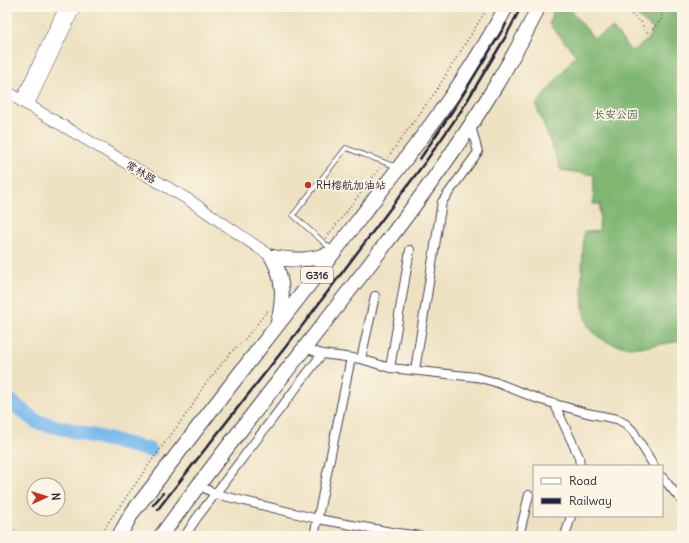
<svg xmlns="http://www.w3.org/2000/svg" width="689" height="543" font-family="Delius,'LXGW WenKai TC',sans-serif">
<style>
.forest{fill:#7eb672;stroke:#506c56}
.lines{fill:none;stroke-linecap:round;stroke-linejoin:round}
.river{stroke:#77baed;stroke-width:15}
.lane-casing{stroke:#413f4f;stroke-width:5.5}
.street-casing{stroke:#413f4f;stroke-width:10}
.secondary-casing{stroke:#413f4f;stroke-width:12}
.highway-casing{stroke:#413f4f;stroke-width:16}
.path{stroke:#413f4f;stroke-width:1.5;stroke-dasharray:1 3;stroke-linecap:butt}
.lane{stroke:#fff;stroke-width:4}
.street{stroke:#fff;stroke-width:8}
.secondary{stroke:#fff;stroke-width:11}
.highway{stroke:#fff;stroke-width:14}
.rail{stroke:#22223b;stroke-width:2.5}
.poi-dot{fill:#c8321e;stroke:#fcf5e5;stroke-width:1.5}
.labels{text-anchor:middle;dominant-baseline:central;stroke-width:3.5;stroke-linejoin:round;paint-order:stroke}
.shield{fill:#fcf5e5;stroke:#63616e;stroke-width:1}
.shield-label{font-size:10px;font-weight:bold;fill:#22223b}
.park-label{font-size:11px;fill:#475751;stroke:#fcf5e5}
.street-label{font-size:11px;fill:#22223b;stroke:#fcf5e5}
.poi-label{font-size:11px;fill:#22223b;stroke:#fcf5e5;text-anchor:start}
</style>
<rect width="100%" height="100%" fill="#fcf5e5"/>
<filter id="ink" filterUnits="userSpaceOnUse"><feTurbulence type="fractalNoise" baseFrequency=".025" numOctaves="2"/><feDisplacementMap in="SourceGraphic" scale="8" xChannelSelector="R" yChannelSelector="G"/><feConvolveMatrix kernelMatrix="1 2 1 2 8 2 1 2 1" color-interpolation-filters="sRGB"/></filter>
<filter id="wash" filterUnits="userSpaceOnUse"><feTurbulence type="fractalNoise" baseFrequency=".012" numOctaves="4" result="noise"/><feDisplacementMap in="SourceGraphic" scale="16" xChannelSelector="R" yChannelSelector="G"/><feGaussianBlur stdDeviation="0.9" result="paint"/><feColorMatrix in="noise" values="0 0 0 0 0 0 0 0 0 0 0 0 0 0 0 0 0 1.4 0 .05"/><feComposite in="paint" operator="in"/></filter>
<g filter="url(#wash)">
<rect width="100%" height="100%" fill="#eee1c1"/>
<!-- forest -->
<path class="forest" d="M555,7H568L594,38L613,28L631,51C643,45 648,41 653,29L633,13V7H682V341C667,343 645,348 630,347C617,347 598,340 590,329C577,311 583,255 584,232L599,231L600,204H593L594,175L561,170L536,105L576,55L549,24Z"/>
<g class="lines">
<!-- river -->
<polyline class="river" points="7,399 37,422 150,450"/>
</g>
</g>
<g filter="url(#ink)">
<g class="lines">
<!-- lane casing -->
<g class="lane-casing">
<polyline id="lane" points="331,249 293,215 346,148 397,167"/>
</g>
<!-- street casing -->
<g class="street-casing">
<g id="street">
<polyline points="305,348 322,354 361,359 390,368 476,377 495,382 541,400 587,413 617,419 626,424 633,431 654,466"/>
<polyline points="361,359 375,296"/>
<polyline points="390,368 410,250"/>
<polyline points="415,370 442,202 478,152 471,126"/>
<polyline points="554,403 579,457 580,466"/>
<polyline points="662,477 682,501"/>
<polyline points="198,485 216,494 318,519 397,533 422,536"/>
<polyline points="185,536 196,519 322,354"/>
<polyline points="314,536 351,358"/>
<polyline points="519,536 529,495"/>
<polyline points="565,536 571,516"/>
</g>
</g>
<!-- secondary casing -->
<g class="secondary-casing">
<g id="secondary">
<polyline points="7,91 21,101 189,200 272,257"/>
<polyline points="21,101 65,7"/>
<polyline points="28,105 75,7"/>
<polyline points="7,533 12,536"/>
</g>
</g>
<!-- highway casing -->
<g class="highway-casing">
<g id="highway">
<path d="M272,257C284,278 284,299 278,322"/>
<path d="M272,257C294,261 313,261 334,252"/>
<path d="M119,536L132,513L153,486C221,396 292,308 360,218C412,151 466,83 506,7"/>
<path d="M161,536C231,439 307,346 380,251C421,197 461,143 496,85C511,59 527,34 538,7"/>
</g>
</g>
<!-- path -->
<g class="path">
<path d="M586,7C594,13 604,13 612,7"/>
<polyline points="622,7 641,22 645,31 649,33 660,21 665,7"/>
<polyline points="388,157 436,91 488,7"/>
<polyline points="326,238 380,168"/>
<polyline points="101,536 108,523 160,449 191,408 203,387 232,351 245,339 269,309"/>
</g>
<!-- lane -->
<use href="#lane" class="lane"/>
<!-- street -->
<use href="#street" class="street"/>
<!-- secondary -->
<use href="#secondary" class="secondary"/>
<!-- highway -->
<use href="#highway" class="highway"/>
<!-- rail -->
<g class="rail">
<polyline points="420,159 459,101 506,24"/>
<polyline points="153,505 163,493"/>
<polyline points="158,509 302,326 426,161 461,111 506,36 521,7"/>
</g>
</g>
</g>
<!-- markers -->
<circle class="poi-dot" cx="308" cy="185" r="4"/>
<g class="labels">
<!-- shield labels -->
<rect class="shield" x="301" y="267" width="32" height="16" rx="3"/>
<g class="shield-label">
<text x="317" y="275">G316</text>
</g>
<!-- park labels -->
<g class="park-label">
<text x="616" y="114">长安公园</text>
</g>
<!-- street labels -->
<g class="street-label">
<text transform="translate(141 172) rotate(31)">常林路</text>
</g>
<!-- poi labels -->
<g class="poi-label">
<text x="316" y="185">RH榕航加油站</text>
</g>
</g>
<!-- margin -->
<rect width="689" height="543" fill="none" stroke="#fcf5e5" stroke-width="24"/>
<!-- legend -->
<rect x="533" y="465" width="130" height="52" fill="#fcf5e5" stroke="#a5a1a1"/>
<rect x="541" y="478" width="20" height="6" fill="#ffffff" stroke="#a5a1a1"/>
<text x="569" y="485" font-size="12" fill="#22223b">Road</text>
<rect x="541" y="498" width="20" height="6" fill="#22223b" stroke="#a5a1a1"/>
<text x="569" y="505" font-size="12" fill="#22223b">Railway</text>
<!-- north arrow -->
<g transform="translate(46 497) rotate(87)"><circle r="19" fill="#fcf5e5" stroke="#a5a1a1"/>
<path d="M0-3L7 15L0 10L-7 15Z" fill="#c8321e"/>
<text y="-6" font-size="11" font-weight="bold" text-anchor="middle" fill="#22223b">N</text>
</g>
</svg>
